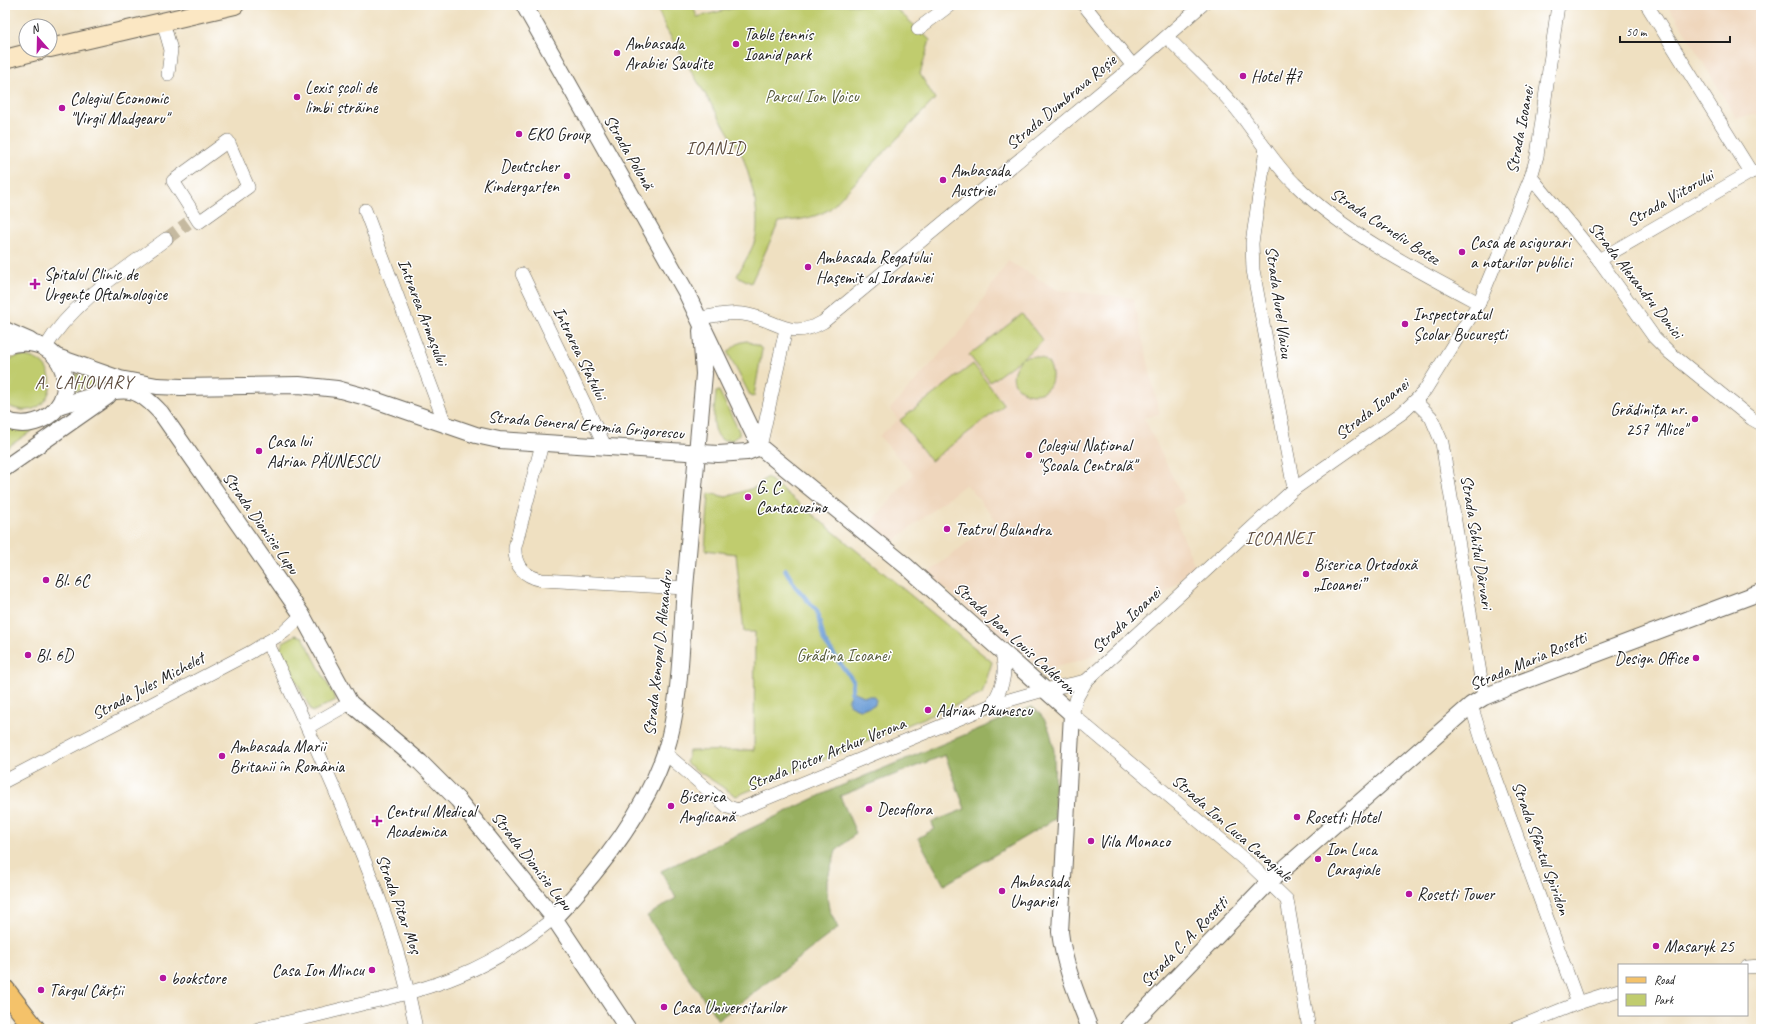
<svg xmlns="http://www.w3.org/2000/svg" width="1766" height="1034" font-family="Caveat,sans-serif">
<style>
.built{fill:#efd6bc}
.green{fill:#c0cc6e;stroke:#6e7445}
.forest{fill:#98b061;stroke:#5a663e}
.water{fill:#6c9dd6;stroke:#445c79}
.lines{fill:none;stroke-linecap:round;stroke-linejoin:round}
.stream{stroke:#6c9dd6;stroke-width:4.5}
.minor-tunnel{stroke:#c5b9a0;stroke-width:13;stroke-dasharray:13 6;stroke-linecap:butt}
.minor-casing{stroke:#666156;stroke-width:14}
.tertiary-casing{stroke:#666156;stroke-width:18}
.secondary-casing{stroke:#666156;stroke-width:20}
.primary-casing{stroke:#666156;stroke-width:22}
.minor{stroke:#fff;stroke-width:13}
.tertiary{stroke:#fff;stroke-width:16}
.secondary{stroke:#fbe7c3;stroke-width:18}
.primary{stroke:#f4c26a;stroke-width:20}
.poi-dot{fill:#b5179e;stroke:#fff;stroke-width:1.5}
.labels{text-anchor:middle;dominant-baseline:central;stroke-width:3;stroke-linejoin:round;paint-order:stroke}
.poi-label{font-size:17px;fill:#1c1c1c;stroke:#fff;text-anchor:start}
.park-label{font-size:17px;fill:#555a39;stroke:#fff}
.street-label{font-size:17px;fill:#1c1c1c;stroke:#fff}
.neighbourhood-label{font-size:18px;letter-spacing:1px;fill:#5c4b3d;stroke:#fff}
</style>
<rect width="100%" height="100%" fill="#fff"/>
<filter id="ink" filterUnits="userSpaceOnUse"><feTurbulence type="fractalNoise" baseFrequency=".025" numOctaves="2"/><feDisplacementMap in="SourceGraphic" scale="8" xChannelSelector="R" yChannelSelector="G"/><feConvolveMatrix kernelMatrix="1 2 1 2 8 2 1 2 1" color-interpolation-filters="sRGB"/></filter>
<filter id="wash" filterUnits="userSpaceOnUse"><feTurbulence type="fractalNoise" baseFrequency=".012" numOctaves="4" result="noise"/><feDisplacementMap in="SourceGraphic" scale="16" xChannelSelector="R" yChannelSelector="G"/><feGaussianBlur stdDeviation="0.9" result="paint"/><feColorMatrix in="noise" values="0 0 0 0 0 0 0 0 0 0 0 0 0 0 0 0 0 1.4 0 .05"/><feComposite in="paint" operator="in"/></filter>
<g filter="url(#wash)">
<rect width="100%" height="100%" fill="#efe0c1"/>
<!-- built -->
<g class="built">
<polygon points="1666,5 1761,5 1761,114 1736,118 1676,17"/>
<polygon points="1008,261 1058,290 1133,298 1160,414 1144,418 1185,502 1172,509 1195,567 1091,657 1046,670 1040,668 927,574 996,520 966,484 898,538 892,544 870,524 913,474 879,436 898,420 890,409 963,329"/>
</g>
<!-- green -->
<g class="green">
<path d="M656,5H693L697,17L746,5H892L930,40L920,74L935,99L830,209C813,219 797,220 779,222L751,283L737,276C742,265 754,248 756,236C760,210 751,182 743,157L666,29Z"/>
<path d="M1022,314L1043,341L1022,358C1035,354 1051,357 1052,374C1054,409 992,394 1021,359L990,382L969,355Z"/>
<path d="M747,341L760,347L762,350L754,396L751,397L728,353C734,346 738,342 747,341Z"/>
<path d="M19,356C65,356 56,414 22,410C15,409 9,407 5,403V363L10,359Z"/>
<polygon points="973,364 1004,405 931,461 900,420"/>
<polygon points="76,374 105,382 75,391"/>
<path d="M719,391L739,431V435L732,440H722C709,429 715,407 716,392Z"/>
<polygon points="5,421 36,428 5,449"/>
<polygon points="767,477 992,662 982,694 736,796 686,763 689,751 754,750 755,632 744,632 736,554 705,550 709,493 726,497 756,487"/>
<polygon points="296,635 303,637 336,700 312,712 280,650 283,642"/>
</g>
<!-- forest -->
<path class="forest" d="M1032,707C1048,718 1051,733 1054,751L1055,819L944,885L918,838L934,829L932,822L965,809L945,755L840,796L856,833L836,851L827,880V896L829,909L838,928L718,1020L647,916L676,898L661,871L836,788Z"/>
<!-- water -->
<polygon class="water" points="855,692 864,696 874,696 876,699 875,705 859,709 850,705 848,699 851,693"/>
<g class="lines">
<!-- stream -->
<polyline class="stream" points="785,569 795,586 817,611 824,641 853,681 851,693"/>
</g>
</g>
<g filter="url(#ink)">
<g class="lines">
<!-- minor-tunnel -->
<polyline class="minor-tunnel" points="166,239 188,223"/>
<!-- minor casing -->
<g class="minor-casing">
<g id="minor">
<polyline points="1084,5 1133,66"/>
<polyline points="1647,5 1751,172"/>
<polyline points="163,22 171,50 168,74"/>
<polyline points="918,29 950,5"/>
<path d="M1167,37C1189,60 1214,82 1234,106C1255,131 1271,161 1294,183C1343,232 1418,271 1479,303"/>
<polygon points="228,141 248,187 199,222 173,181"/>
<polyline points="1266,149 1252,243 1253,270 1294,489"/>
<polyline points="1531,177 1599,260 1654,337 1670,353 1752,419 1761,424"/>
<polyline points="365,210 446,426"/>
<polyline points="1599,260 1751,172 1761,170"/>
<polyline points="522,274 606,448"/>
<path d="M700,318C713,316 729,312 743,314C776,318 788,342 823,322L1133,66L1202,5"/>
<path d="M45,348C73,301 123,271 166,239"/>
<polyline points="1415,401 1431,417 1442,443 1484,697"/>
<path d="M542,444L515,547C514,566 524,576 542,580L685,588"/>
<polyline points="760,447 786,329"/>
<path d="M267,642C295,700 321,757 346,816C376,886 402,954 416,1029"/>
<path d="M992,705C1003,686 1007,674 1002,652"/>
<polyline points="1471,705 1482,740 1578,1003"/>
<polyline points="308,727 350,703"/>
<polyline points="665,753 728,807 738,810 992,705 1044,690 1086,681"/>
<polyline points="5,781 251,652 284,632 302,615"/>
<polyline points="1747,967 1761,966"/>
<path d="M258,1029C293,1021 327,1013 362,1004C394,997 427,989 458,976C493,962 525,941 554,918"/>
<polyline points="1309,1029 1287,900 1252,866 1072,714 1077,697 1086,681 1294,489 1402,413 1415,401 1425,390 1479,303 1531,177 1537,156 1558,5"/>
<polyline points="1514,1029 1578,1003 1619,990"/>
</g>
</g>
<!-- tertiary casing -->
<g class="tertiary-casing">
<g id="tertiary">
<path d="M524,5L686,292L760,447L906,566L1072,714L1060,932C1064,966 1078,997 1090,1029"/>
<polyline points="5,330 30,341"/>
<path d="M5,346C68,326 87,407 35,422C25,425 14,424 5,420"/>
<polyline points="57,357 120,379 157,386 181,387 299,385 337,389 366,397 476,435 499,440 718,454 747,452 760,447"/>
<path d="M58,406C71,402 84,399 97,395C129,386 139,389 161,413L302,615L350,703L420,762L458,800L554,918L628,1029"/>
<polyline points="5,468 108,396"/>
<path d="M554,918C598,872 644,814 665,753C681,705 681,639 685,588C691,517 698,445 704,374L701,331"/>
<polyline points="1127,1029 1269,882 1471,705 1484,697 1511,686 1761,592"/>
</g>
</g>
<!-- secondary casing -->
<g class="secondary-casing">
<g id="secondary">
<polyline points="50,48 235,5"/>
<polyline points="5,59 40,50"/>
</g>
</g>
<!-- primary casing -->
<g class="primary-casing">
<polyline id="primary" points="5,990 35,1029"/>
</g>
<!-- minor -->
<use href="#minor" class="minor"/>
<!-- tertiary -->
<use href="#tertiary" class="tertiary"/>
<!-- secondary -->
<use href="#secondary" class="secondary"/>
<!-- primary -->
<use href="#primary" class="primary"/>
</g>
</g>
<!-- markers -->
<g class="poi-dot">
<circle cx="736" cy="44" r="4"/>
<circle cx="617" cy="53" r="4"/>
<circle cx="1243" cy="76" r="4"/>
<circle cx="297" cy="97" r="4"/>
<circle cx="62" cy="108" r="4"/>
<circle cx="519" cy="134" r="4"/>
<circle cx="567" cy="176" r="4"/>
<circle cx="943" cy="180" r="4"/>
<circle cx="1462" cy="252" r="4"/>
<circle cx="808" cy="267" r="4"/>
<path d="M33 278h4v4h4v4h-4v4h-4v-4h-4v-4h4z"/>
<circle cx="1405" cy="324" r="4"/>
<circle cx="1695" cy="419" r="4"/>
<circle cx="259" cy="451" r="4"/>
<circle cx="1029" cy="455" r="4"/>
<circle cx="748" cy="497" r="4"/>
<circle cx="947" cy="529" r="4"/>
<circle cx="1306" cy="574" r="4"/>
<circle cx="46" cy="580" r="4"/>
<circle cx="28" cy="655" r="4"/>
<circle cx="1696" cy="658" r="4"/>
<circle cx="928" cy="710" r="4"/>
<circle cx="222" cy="756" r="4"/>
<circle cx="671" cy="806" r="4"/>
<circle cx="869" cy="809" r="4"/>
<circle cx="1297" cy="817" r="4"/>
<path d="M375 815h4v4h4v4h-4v4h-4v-4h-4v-4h4z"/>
<circle cx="1091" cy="841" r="4"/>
<circle cx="1318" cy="859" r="4"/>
<circle cx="1002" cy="891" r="4"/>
<circle cx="1409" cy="894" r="4"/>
<circle cx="1656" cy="946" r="4"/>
<circle cx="372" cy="970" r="4"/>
<circle cx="163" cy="978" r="4"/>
<circle cx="41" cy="990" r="4"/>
<circle cx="664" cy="1007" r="4"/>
</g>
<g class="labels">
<!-- poi labels -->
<g class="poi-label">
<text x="744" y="34">Table tennis<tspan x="744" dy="20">Ioanid park</tspan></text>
<text x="625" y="43">Ambasada<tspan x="625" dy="20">Arabiei Saudite</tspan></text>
<text x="1251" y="76">Hotel #7</text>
<text x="305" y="87">Lexis școli de<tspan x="305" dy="20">limbi străine</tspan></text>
<text x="70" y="98">Colegiul Economic<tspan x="70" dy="20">"Virgil Madgearu"</tspan></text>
<text x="527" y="134">EKO Group</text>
<text x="559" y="166" text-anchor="end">Deutscher<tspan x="559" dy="20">Kindergarten</tspan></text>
<text x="951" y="170">Ambasada<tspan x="951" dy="20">Austriei</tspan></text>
<text x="1470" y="242">Casa de asigurari<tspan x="1470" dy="20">a notarilor publici</tspan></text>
<text x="816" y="257">Ambasada Regatului<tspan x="816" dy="20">Haşemit al Iordaniei</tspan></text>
<text x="44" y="274">Spitalul Clinic de<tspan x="44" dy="20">Urgențe Oftalmologice</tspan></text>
<text x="1413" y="314">Inspectoratul<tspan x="1413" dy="20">Școlar București</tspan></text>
<text x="1687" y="409" text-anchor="end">Grădinița nr.<tspan x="1687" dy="20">257 "Alice"</tspan></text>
<text x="267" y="441">Casa lui<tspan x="267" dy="20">Adrian PĂUNESCU</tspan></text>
<text x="1037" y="445">Colegiul Național<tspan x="1037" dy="20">"Școala Centrală"</tspan></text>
<text x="756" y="487">G. C.<tspan x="756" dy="20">Cantacuzino</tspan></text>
<text x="955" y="529">Teatrul Bulandra</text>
<text x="1314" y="564">Biserica Ortodoxă<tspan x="1314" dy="20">„Icoanei”</tspan></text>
<text x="54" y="580">Bl. 6C</text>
<text x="36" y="655">Bl. 6D</text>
<text x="1688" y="658" text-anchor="end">Design Office</text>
<text x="936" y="710">Adrian Păunescu</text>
<text x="230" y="746">Ambasada Marii<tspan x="230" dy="20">Britanii în România</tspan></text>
<text x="679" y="796">Biserica<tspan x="679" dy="20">Anglicană</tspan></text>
<text x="877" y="809">Decoflora</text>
<text x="386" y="811">Centrul Medical<tspan x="386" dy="20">Academica</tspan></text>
<text x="1305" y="817">Rosetti Hotel</text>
<text x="1099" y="841">Vila Monaco</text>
<text x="1326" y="849">Ion Luca<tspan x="1326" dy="20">Caragiale</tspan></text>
<text x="1010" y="881">Ambasada<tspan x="1010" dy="20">Ungariei</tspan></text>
<text x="1417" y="894">Rosetti Tower</text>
<text x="1664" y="946">Masaryk 25</text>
<text x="364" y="970" text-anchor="end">Casa Ion Mincu</text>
<text x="171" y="978">bookstore</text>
<text x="49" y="990">Târgul Cărții</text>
<text x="672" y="1007">Casa Universitarilor</text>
</g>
<!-- park labels -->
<g class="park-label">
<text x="812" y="96">Parcul Ion Voicu</text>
<text x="843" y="655">Grădina Icoanei</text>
</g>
<!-- street labels -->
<g class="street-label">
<text transform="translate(1061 102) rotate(-40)">Strada Dumbrava Roșie</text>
<text transform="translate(1520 130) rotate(-79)">Strada Icoanei</text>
<text transform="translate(629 152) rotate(60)">Strada Polonă</text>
<text transform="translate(1670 198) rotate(-30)">Strada Viitorului</text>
<text transform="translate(1385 226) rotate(33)">Strada Corneliu Botez</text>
<text transform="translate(1636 280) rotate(52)">Strada Alexandru Donici</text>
<text transform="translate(1279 302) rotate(82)">Strada Aurel Vlaicu</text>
<text transform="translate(423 312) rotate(69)">Intrarea Armașului</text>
<text transform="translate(580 353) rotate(64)">Intrarea Sfatului</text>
<text transform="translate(1372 409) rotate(-38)">Strada Icoanei</text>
<text transform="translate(586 425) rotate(5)">Strada General Eremia Grigorescu</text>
<text transform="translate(261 523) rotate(55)">Strada Dionisie Lupu</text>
<text transform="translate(1477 542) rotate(81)">Strada Schitul Dârvari</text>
<text transform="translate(1126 620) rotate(-43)">Strada Icoanei</text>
<text transform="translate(1015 638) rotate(42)">Strada Jean Louis Calderon</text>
<text transform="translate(658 653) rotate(-84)">Strada Xenopol D. Alexandru</text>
<text transform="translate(1528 661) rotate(-23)">Strada Maria Rosetti</text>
<text transform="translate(148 686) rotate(-28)">Strada Jules Michelet</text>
<text transform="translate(826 754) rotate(-22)">Strada Pictor Arthur Verona</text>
<text transform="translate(1232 828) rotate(41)">Strada Ion Luca Caragiale</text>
<text transform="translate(1541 848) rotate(70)">Strada Sfântul Spiridon</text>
<text transform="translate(532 861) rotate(52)">Strada Dionisie Lupu</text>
<text transform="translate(399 904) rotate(70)">Strada Pitar Moș</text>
<text transform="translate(1184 942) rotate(-46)">Strada C. A. Rosetti</text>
</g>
<!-- neighbourhood labels -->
<g class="neighbourhood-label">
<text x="716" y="148">IOANID</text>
<text x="84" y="382">A. LAHOVARY</text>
<text x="1279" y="538">ICOANEI</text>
</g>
</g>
<!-- margin -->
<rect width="1766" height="1034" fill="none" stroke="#fff" stroke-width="20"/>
<!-- legend -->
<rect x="1618" y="964" width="130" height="52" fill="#ffffff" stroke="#a4a4a4"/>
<rect x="1626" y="977" width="20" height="6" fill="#f4c26a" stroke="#a4a4a4"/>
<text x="1654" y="984" font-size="12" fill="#1c1c1c">Road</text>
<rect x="1626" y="994" width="20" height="12" fill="#c0cc6e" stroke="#a4a4a4"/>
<text x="1654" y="1004" font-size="12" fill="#1c1c1c">Park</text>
<!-- north arrow -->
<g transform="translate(38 38) rotate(340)"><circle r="19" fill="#ffffff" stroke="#a4a4a4"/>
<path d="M0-3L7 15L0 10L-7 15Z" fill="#b5179e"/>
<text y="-6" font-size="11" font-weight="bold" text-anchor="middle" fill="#1c1c1c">N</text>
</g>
<!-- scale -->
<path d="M1620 36v6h110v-6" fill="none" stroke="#1c1c1c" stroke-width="2"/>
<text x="1626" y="36" font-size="12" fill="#1c1c1c" stroke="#ffffff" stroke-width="3" paint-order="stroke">50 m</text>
</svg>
